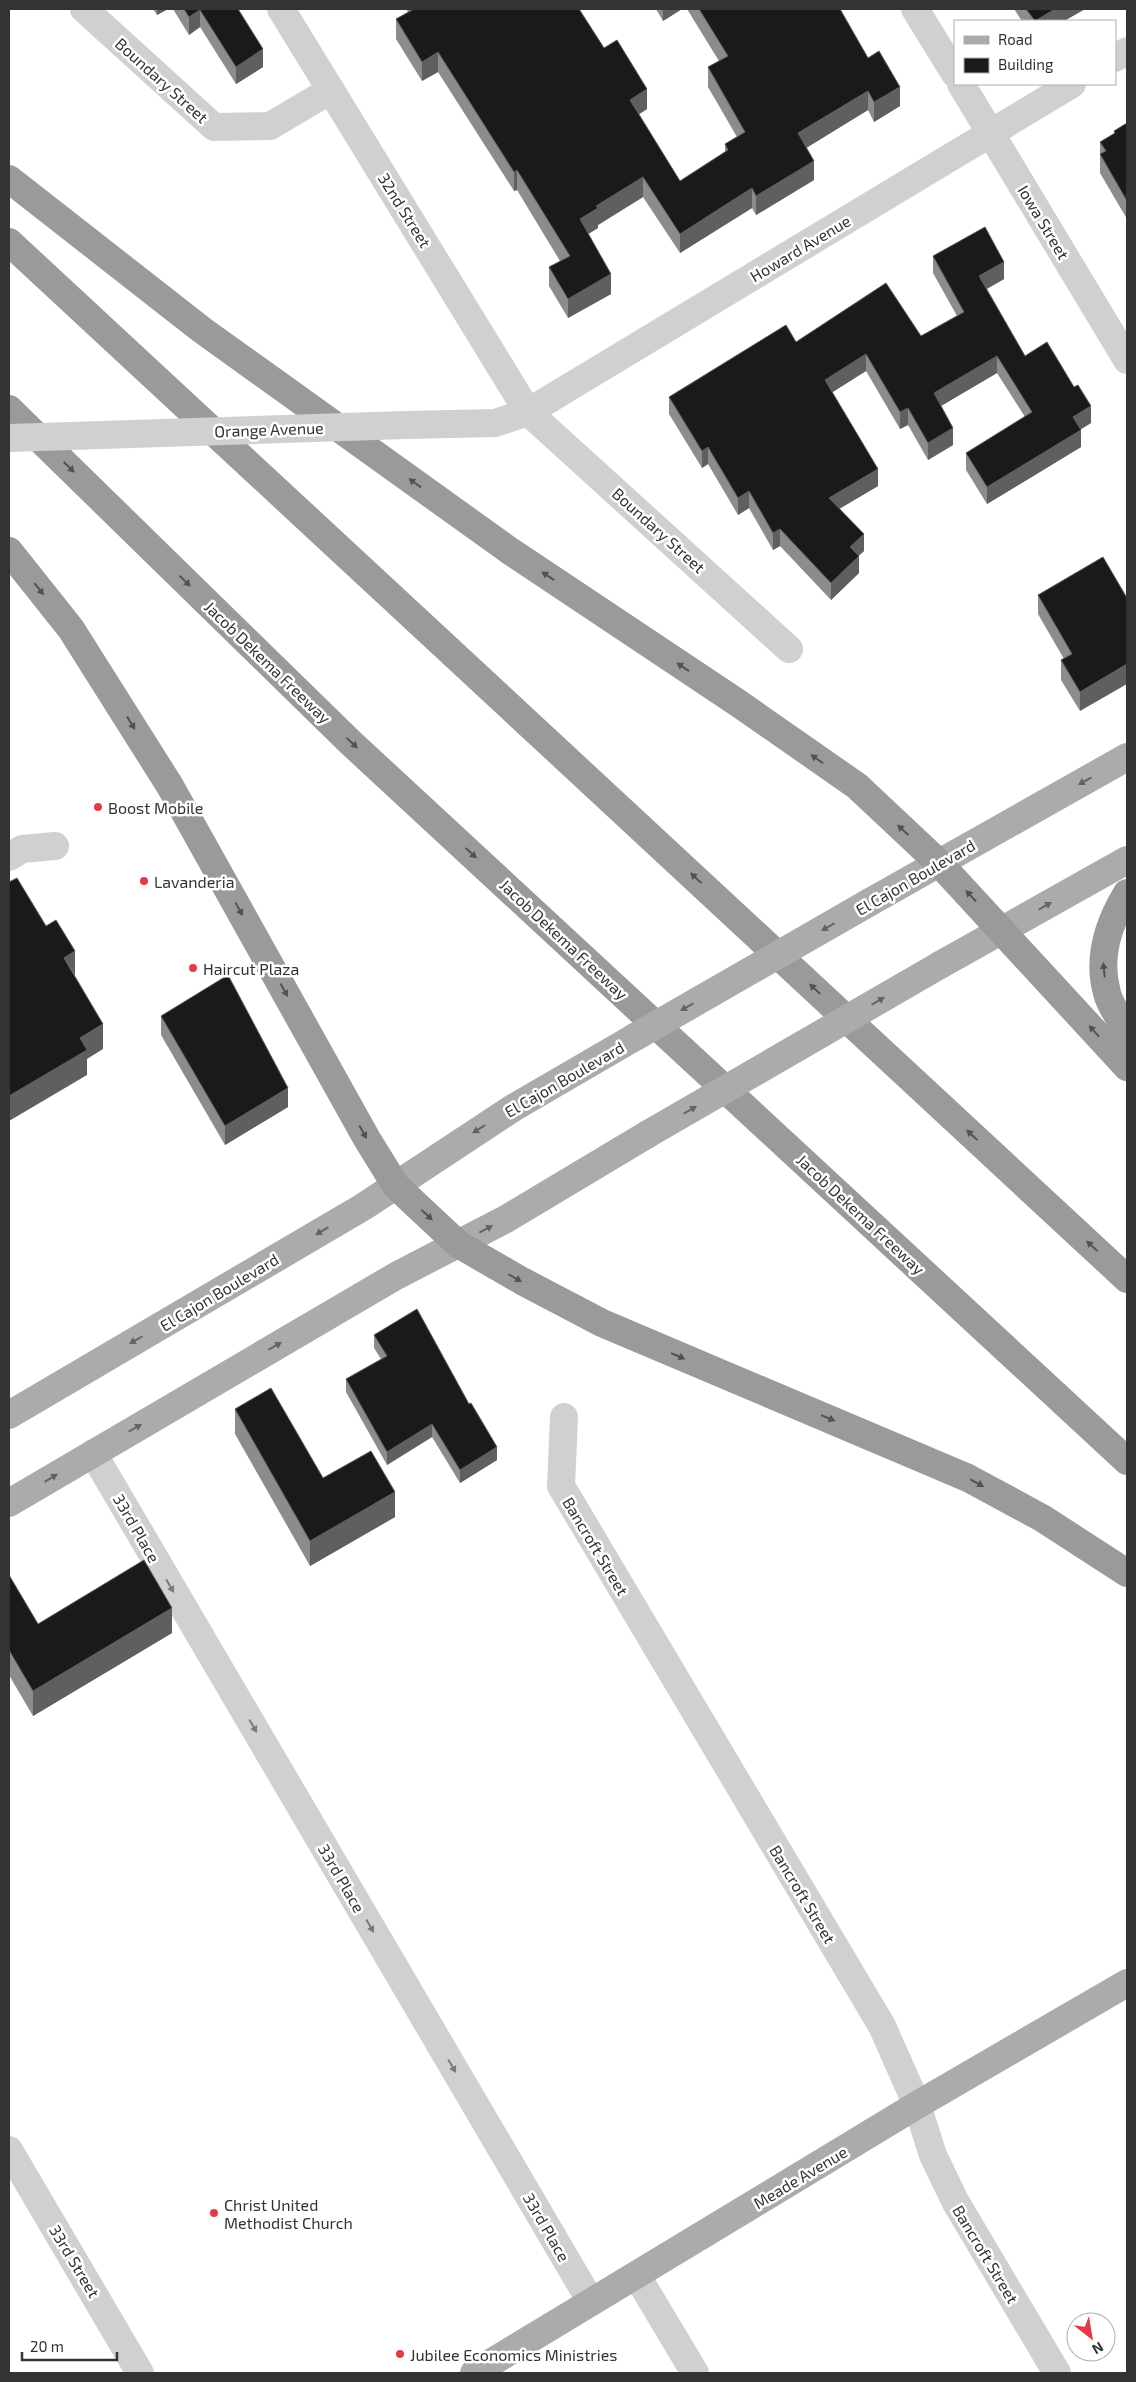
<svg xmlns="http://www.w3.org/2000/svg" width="1136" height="2382" font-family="'Exo 2',sans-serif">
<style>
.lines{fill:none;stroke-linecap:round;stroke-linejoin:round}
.minor{stroke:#d0d0d0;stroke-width:28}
.major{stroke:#ababab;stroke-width:28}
.highway{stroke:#9a9a9a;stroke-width:28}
.minor-bridge{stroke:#d0d0d0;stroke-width:28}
.major-bridge{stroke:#ababab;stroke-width:28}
.wall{fill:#8c8c8c}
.shaded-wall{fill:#5f5f5f}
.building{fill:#1a1a1a;stroke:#5f5f5f}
.oneway{fill:#525252}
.oneway2{fill:#636363}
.oneway3{fill:#7a7a7a}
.poi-dot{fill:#e63946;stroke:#fff;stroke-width:2}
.labels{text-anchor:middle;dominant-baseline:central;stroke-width:5;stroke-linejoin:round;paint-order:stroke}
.street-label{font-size:16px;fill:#333;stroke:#fff}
.poi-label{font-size:16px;fill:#333;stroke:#fff;text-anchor:start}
</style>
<rect width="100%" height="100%" fill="#fff"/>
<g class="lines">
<!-- minor -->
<g class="minor">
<polyline points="84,9 214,127 270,126 331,90"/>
<polyline points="281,9 528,412 789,649"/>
<polyline points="915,9 955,74"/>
<polyline points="1115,58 1127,51"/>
<polyline points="961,84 1127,360"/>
<polyline points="406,425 495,423 528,412 1072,84"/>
<polyline points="9,857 22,849 55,846"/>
<polyline points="564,1417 561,1486 882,2026 917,2105 933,2155 955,2201 1057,2373"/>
<polyline points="93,1453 591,2302"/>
<polyline points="9,2150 140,2373"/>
<polyline points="637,2276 695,2373"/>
</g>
<!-- major -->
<g class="major">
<polyline points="870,902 1127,757"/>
<polyline points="940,965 1127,860"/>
<polyline points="9,1415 363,1207 513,1108 635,1037"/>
<polyline points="9,1503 396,1276 506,1219 648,1134"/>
<polyline points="474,2373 917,2105 1127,1983"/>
</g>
<!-- highway -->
<g class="highway">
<polyline points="9,179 202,330 510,551 738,703 857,786 939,863 1127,1067"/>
<polyline points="9,242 1127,1279"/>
<polyline points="9,409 351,743 1127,1461"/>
<polyline points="9,551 71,629 170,786 367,1139 396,1186 458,1244 522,1281 602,1323 968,1478 1042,1518 1127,1573"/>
<path d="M1127,893C1108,924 1097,957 1107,993C1110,1006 1121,1020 1127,1031"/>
</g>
<!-- minor-bridge -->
<polyline class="minor-bridge" points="9,438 406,425"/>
<!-- major-bridge -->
<g class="major-bridge">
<polyline points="635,1037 870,902"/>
<polyline points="648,1134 940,965"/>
</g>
</g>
<!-- wall -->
<g class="wall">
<polygon points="153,9 168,9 157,15"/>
<polygon points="173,9 238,9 263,67 236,84 200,27 189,35"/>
<polygon points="406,9 579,9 604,48 647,109 639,114 680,181 725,152 725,144 737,137 708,87 708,67 719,61 687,9 840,9 868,58 900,106 874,122 868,110 806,148 814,180 756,215 752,208 680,253 643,197 598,225 598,228 588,234 611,294 568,318 549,286 549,267 560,261 517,190 514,191 438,72 422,81 396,39 396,19 408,12"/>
<polygon points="656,9 682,9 663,21"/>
<polygon points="1014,9 1085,9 1064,21 1022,21"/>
<polygon points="1127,123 1127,219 1100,173 1100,142 1114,134 1114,131"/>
<polygon points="933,256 1004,279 987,289 1025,356 1091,423 1081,429 1081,447 987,504 966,470 966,453 1025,417 997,373 941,406 953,445 928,460 908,425 900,429 866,371 832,392 878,486 839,509 864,551 858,556 859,573 831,600 780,546 773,550 749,508 738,515 708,464 702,468 669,414 669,397 796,342 921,336 957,316 933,273"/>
<polygon points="1103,557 1080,711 1061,680 1061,660 1064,659 1038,614 1038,595"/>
<polygon points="161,1016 288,1107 225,1145 161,1035"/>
<polygon points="374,1335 497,1460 460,1483 432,1437 387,1465 346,1392 346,1379 381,1359 374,1348"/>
<polygon points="235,1409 323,1478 395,1517 310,1566 235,1434"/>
<polygon points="9,1575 38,1624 172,1633 33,1716 9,1675"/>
</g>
<!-- shaded-wall -->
<g class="shaded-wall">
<polygon points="157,9 168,9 157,15"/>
<polygon points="663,9 682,9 663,21"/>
<polygon points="1055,9 1085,9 1064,21 1035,21"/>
<polygon points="200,10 200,27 189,35 189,17"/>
<polygon points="263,49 263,67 236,84 236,67"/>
<polygon points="438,52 438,72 422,81 422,62"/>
<polygon points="900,87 900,106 874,122 874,102"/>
<polygon points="647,89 647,109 630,120 630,100"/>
<polygon points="868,91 868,110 798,153 798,133"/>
<polygon points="814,161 814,180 756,215 756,196"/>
<polygon points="517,170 517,190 514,191 514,172"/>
<polygon points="643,177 643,197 598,225 598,228 580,239 580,219 596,206"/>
<polygon points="752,188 752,208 680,253 680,234"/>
<polygon points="1004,262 1004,279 979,293 979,276"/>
<polygon points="611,274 611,294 568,318 568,299"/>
<polygon points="866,354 866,371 825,397 825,380"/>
<polygon points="997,356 997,373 934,410 934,393"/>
<polygon points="1091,406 1091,423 1073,434 1073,417"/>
<polygon points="908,408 908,425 900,429 900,412"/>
<polygon points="953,428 953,445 928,460 928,443"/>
<polygon points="1081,430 1081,447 987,504 987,487"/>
<polygon points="708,447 708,464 702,468 702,451"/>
<polygon points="878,469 878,486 829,515 829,498"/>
<polygon points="749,491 749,508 738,515 738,498"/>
<polygon points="780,529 780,546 773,550 773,533"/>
<polygon points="864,534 864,551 850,564 850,547"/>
<polygon points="859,556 859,573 831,600 831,583"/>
<polygon points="1127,664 1127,684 1080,711 1080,692"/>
<polygon points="75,951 75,976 64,958"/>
<polygon points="103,1024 103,1049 87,1059 87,1075 9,1121 9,1096 80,1038"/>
<polygon points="288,1088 288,1107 225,1145 225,1126"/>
<polygon points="432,1424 432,1437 387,1465 387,1452"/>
<polygon points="497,1447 497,1460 460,1483 460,1470"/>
<polygon points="395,1492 395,1517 310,1566 310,1541"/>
<polygon points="172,1608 172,1633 33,1716 33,1691"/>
</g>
<!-- building -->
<g class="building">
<polygon points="184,9 238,9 263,49 236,67 200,10 189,17"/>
<polygon points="414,9 579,9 604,48 617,40 647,89 630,100 680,181 728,150 725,144 745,132 708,67 728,56 699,9 840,9 868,58 879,51 900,87 874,102 868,91 798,133 814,161 756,196 752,188 680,234 643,177 596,206 598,208 580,219 611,274 568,299 549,267 570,256 517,170 514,172 438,52 422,62 396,19"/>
<polygon points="1026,9 1055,9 1035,21"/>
<polygon points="1127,123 1127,201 1100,154 1106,151 1100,142 1115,133 1114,131"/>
<polygon points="985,227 1004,262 979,276 1025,356 1047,342 1074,387 1078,385 1091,406 1073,417 1081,430 987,487 966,453 1032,412 997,356 934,393 953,428 928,443 908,408 900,412 866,354 825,380 878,469 829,498 864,534 850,547 859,556 831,583 780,529 773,533 749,491 738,498 708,447 702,451 669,397 786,325 796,342 886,283 921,336 964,312 933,256"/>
<polygon points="1103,557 1127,598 1127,664 1080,692 1061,660 1072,654 1038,595"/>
<polygon points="17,878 46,926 56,920 75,951 64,958 103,1024 80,1038 87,1050 9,1096 9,882"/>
<polygon points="228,975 288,1088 225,1126 161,1016"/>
<polygon points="417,1309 469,1404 471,1403 497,1447 460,1470 432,1424 387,1452 346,1379 387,1356 374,1335"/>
<polygon points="271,1388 323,1478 371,1451 395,1492 310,1541 235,1409"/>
<polygon points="144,1560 172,1608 33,1691 9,1650 9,1575 38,1624"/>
</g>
<!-- one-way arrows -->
<defs><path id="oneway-solid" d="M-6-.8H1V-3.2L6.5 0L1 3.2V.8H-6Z" transform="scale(1.25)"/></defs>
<g class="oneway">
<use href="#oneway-solid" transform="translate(69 467) rotate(44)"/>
<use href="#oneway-solid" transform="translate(415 483) rotate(-144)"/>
<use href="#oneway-solid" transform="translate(548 576) rotate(-146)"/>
<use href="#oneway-solid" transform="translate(185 581) rotate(44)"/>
<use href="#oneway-solid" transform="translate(39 589) rotate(51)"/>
<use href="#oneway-solid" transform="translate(683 667) rotate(-146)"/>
<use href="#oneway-solid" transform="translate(131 723) rotate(58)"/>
<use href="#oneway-solid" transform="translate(352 743) rotate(43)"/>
<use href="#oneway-solid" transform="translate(817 759) rotate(-145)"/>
<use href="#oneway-solid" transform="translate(903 830) rotate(-137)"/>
<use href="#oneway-solid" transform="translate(471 853) rotate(43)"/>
<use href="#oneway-solid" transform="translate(696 878) rotate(-137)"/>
<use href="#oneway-solid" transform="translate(971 896) rotate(-133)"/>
<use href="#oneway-solid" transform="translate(239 909) rotate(61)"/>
<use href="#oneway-solid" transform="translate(1104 970) rotate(-96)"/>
<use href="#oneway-solid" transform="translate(815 989) rotate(-137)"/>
<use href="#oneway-solid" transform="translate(284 990) rotate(61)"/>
<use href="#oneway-solid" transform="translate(1094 1031) rotate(-132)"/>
<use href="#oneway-solid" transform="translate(363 1132) rotate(61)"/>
<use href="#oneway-solid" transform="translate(972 1135) rotate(-137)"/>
<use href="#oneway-solid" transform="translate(427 1215) rotate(43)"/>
<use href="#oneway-solid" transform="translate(1092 1246) rotate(-137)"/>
<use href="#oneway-solid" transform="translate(515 1278) rotate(30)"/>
<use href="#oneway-solid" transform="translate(678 1356) rotate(23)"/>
<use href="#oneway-solid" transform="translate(828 1418) rotate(22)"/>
<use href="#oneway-solid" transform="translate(977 1483) rotate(29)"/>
</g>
<g class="oneway2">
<use href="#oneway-solid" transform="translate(1085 781) rotate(151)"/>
<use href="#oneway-solid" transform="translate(1045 906) rotate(-30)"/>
<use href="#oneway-solid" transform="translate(828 927) rotate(150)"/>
<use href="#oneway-solid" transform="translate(878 1001) rotate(-30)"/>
<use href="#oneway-solid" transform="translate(687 1007) rotate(150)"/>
<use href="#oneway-solid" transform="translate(690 1110) rotate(-30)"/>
<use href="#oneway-solid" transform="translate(479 1129) rotate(148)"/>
<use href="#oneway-solid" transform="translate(486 1229) rotate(-28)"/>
<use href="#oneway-solid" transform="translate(322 1231) rotate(149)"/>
<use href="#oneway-solid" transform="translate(136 1340) rotate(150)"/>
<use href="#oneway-solid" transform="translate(275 1346) rotate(-30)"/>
<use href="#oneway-solid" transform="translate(135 1428) rotate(-30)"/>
<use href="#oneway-solid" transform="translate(51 1478) rotate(-31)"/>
</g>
<g class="oneway3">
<use href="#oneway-solid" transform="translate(170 1586) rotate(60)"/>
<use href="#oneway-solid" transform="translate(253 1726) rotate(60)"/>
<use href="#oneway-solid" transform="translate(370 1926) rotate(60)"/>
<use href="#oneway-solid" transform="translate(452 2066) rotate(60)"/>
</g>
<!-- markers -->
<g class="poi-dot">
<circle cx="98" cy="807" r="5"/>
<circle cx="144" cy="881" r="5"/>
<circle cx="193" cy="968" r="5"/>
<circle cx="214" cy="2213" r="5"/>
<circle cx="400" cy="2354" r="5"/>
</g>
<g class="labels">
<!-- street labels -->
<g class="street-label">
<text transform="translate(162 80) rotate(42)">Boundary Street</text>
<text transform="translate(405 210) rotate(58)">32nd Street</text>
<text transform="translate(1044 222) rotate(59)">Iowa Street</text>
<text transform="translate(800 248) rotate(-31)">Howard Avenue</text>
<text transform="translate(269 429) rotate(-2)">Orange Avenue</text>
<text transform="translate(659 530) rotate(42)">Boundary Street</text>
<text transform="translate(268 662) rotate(44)">Jacob Dekema Freeway</text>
<text transform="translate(915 877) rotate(-30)">El Cajon Boulevard</text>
<text transform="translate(564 939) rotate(43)">Jacob Dekema Freeway</text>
<text transform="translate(564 1079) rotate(-30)">El Cajon Boulevard</text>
<text transform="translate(861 1214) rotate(43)">Jacob Dekema Freeway</text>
<text transform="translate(219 1292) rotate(-31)">El Cajon Boulevard</text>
<text transform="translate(137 1528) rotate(60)">33rd Place</text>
<text transform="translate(596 1546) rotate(59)">Bancroft Street</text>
<text transform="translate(342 1878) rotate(60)">33rd Place</text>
<text transform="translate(803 1894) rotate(59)">Bancroft Street</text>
<text transform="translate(800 2177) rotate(-31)">Meade Avenue</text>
<text transform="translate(547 2227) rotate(60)">33rd Place</text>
<text transform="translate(986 2254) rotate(59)">Bancroft Street</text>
<text transform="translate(75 2261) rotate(59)">33rd Street</text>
</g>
<!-- poi labels -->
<g class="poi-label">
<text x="108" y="807">Boost Mobile</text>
<text x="154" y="881">Lavanderia</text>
<text x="203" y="968">Haircut Plaza</text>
<text x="224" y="2204">Christ United<tspan x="224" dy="18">Methodist Church</tspan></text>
<text x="410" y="2354">Jubilee Economics Ministries</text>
</g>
</g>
<!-- border -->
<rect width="1136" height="2382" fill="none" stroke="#333333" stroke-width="20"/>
<!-- legend -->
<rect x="954" y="20" width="162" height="65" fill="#ffffff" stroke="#adadad"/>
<rect x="964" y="36" width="25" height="8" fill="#ababab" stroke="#adadad"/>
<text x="998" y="45" font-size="15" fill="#333333">Road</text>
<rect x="964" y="58" width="25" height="15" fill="#1a1a1a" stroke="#adadad"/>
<text x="998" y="70" font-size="15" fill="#333333">Building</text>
<!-- north arrow -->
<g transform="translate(1091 2337) rotate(149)"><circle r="24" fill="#ffffff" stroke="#adadad"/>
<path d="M0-4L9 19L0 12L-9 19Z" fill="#e63946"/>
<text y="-8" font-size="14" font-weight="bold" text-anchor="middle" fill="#333333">N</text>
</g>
<!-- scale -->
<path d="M22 2352v8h95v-8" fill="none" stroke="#333333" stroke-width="2.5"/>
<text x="30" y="2352" font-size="15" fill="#333333" stroke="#ffffff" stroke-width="4" paint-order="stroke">20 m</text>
</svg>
